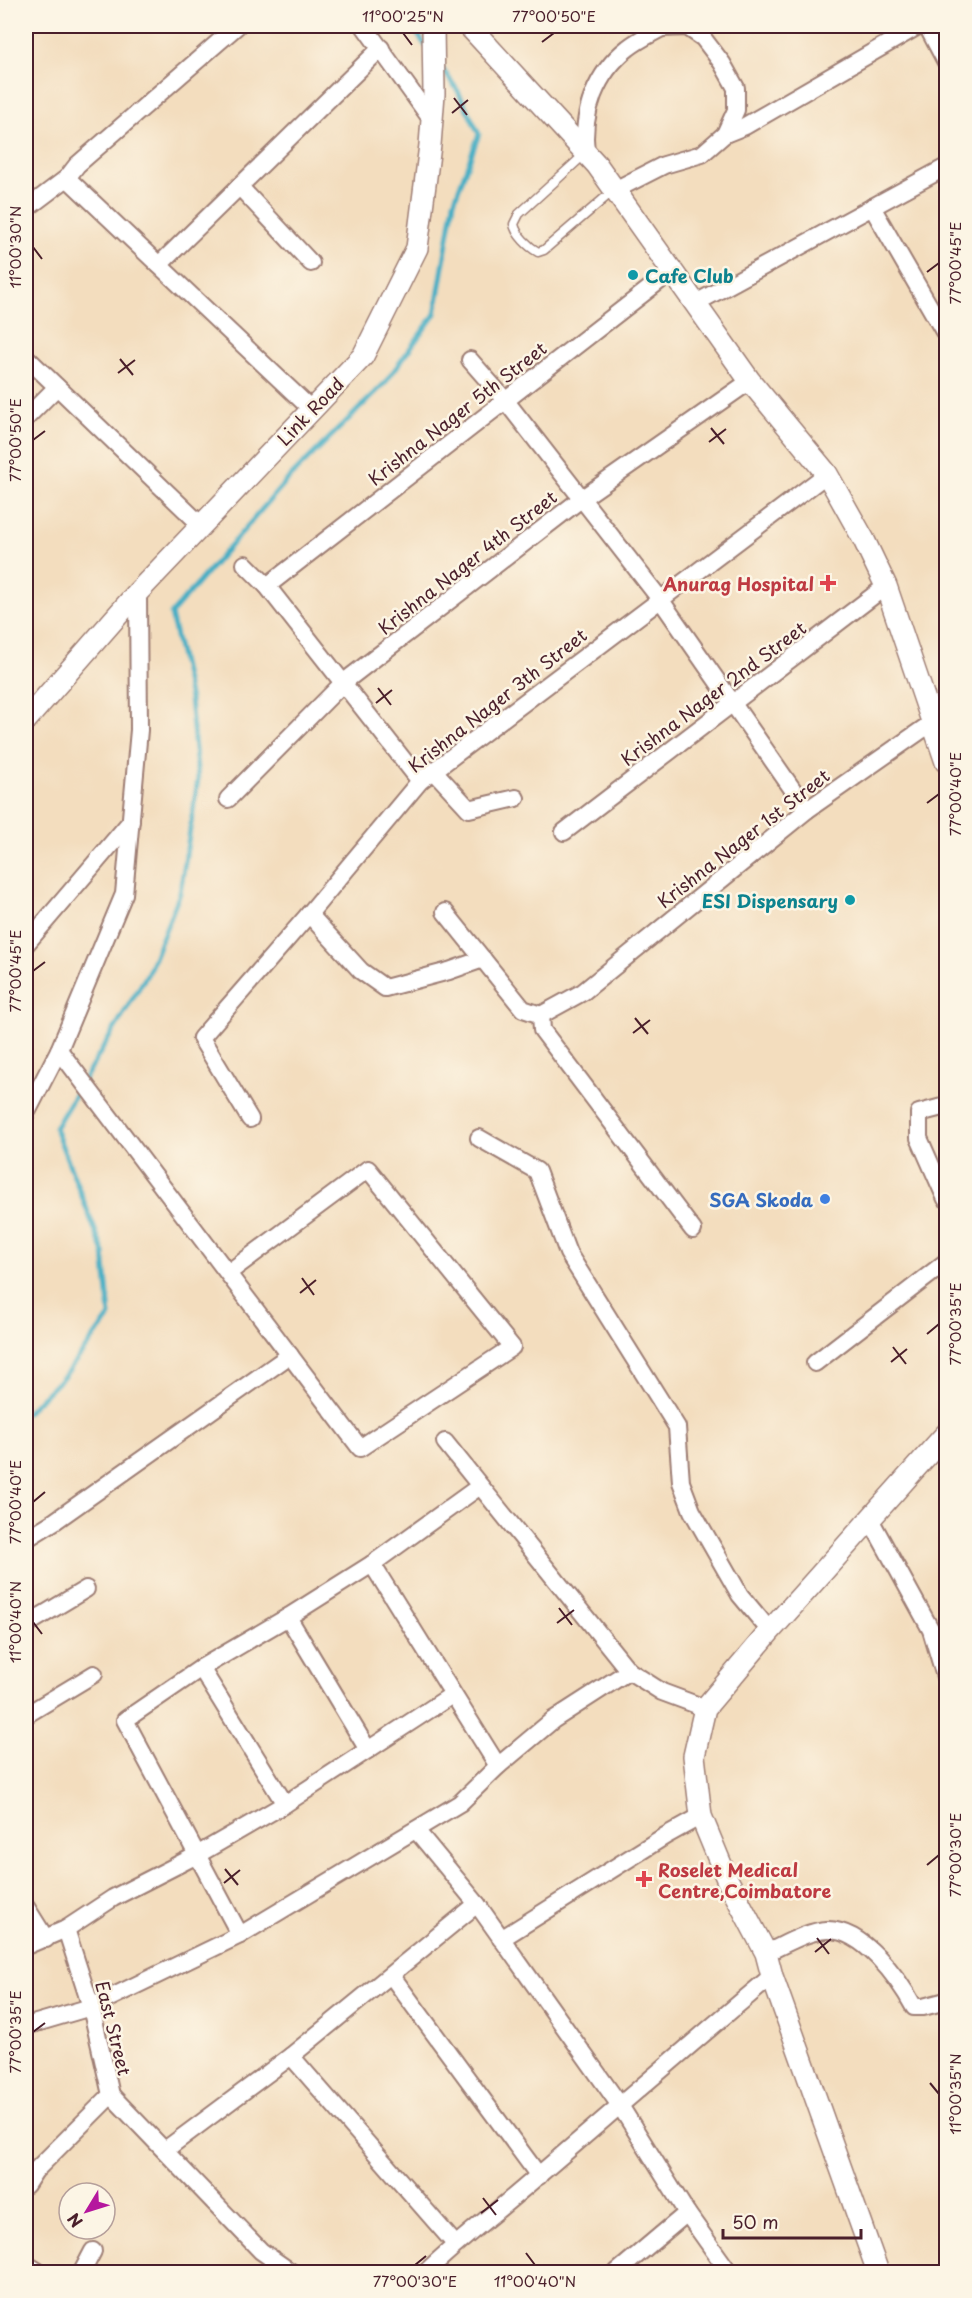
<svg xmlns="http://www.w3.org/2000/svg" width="972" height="2298" font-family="'Playpen Sans',sans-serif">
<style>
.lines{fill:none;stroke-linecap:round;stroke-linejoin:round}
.stream{stroke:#45aec4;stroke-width:5}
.service-casing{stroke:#9e7e74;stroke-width:11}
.minor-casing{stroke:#9e7e74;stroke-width:20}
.tertiary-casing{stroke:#9e7e74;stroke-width:24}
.service{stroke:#fff;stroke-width:8}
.minor{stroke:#fff;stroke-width:16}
.tertiary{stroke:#fff;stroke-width:21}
.ticks{fill:none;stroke:#4a1f2b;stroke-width:2}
.culture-dot{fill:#0f9aa8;stroke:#fcf5e5;stroke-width:2}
.health-dot{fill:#e0444e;stroke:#fcf5e5;stroke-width:2}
.shop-dot{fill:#3f7fe0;stroke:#fcf5e5;stroke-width:2}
.labels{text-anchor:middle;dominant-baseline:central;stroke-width:5;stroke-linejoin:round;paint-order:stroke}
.culture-label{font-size:18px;font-weight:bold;fill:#0d838f;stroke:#fcf5e5;text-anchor:start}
.street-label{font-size:18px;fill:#4a1f2b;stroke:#fcf5e5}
.health-label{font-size:18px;font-weight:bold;fill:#be3a42;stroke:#fcf5e5;text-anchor:end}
.shop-label{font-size:18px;font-weight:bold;fill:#366cbe;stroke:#fcf5e5;text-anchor:end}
.neatline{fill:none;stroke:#4a1f2b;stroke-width:2}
.ticks-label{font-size:15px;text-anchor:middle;fill:#4a1f2b}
</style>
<rect width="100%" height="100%" fill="#fcf5e5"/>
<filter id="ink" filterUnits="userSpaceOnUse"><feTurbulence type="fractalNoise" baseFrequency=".0167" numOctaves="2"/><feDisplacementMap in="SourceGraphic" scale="12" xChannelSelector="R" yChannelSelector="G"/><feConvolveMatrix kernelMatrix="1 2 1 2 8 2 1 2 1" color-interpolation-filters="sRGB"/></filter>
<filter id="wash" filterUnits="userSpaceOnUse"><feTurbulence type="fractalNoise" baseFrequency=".008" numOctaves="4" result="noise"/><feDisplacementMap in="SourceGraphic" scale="24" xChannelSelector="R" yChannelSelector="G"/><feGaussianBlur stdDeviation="1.35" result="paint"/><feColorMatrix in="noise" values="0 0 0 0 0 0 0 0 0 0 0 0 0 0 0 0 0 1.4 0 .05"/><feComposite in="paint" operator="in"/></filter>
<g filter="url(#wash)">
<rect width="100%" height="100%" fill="#f3ddbe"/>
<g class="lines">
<!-- stream -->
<g class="stream">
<polyline points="412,26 425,45"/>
<polyline points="26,1413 65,1375 110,1316 104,1253 55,1128 148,973 180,893 198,779 190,699 171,614 289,478 385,383 435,314 454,202 479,134 458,91 441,67"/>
</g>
</g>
</g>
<g filter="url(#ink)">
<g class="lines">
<!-- service casing -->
<g class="service-casing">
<path id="service" d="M586,153L519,214L514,224C516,235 529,247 538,252L544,250L614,190"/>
</g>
<!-- minor casing -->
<g class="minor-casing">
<g id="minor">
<polyline points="364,26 431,119"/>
<polyline points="927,26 946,62"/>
<polyline points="725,134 745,126 918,26"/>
<path d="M586,153C581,113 596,73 628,48C639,39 653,33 665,26"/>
<polyline points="67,178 311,409"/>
<polyline points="239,186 311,263"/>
<polyline points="615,190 664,165 702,154 725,134 736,110 736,88 722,63 703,38 687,27 660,28 658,26"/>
<polyline points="872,207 946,335"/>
<polyline points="26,209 67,178 77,165 237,26"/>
<polyline points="159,265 381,48"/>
<polyline points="694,304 946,167"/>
<polyline points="26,357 202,526"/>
<polyline points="470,360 505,400 660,599 807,810"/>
<polyline points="26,418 57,387"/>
<polyline points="245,564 267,586 420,781"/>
<polyline points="267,586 672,271"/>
<polyline points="434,771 469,809 516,798"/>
<polyline points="228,799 344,682 581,499 750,381"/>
<polyline points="564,832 886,586"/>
<polyline points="445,912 523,1009 541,1015 542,1030 693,1230"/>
<polyline points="309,914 361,971 385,988 449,971 483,959"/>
<polyline points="26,944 131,821"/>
<polyline points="541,1015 583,992 807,810 933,722"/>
<polyline points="59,1050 360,1448 512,1347 368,1169 228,1273"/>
<polyline points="946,1106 919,1113 919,1138 946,1199"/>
<polyline points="26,1114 59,1050 124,894 139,730 138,592"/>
<polyline points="250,1119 201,1038 309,914 420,781 827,474"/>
<polyline points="479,1138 537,1171 568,1253 677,1427 681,1482 692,1511 740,1595 770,1631"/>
<polyline points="815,1363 946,1262"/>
<polyline points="445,1442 629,1671"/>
<polyline points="871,1521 931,1630 946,1680"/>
<polyline points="26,1539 55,1521 290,1355"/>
<polyline points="372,1564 480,1486"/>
<polyline points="288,1617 368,1750"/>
<polyline points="26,1625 86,1589"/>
<polyline points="201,1668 285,1804"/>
<polyline points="26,1715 94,1674"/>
<polyline points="416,1830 477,1904 619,2104 687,2213 729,2272"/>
<polyline points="26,1907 46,1939"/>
<polyline points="66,1929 113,1898 197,1855 285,1804 452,1695"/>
<polyline points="240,1935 125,1720 201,1668 288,1617 372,1564 498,1766"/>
<polyline points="501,1939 665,1836 701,1816"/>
<polyline points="26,1946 66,1929 91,2007 111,2095 35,2171 26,2185"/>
<path d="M766,1953C784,1945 807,1931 827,1930C863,1929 899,1979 914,2007H923L946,2001"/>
<polyline points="391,1975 539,2176"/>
<polyline points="26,2026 91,2007 240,1935 460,1803 498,1766 553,1720 629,1671 662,1692 705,1708"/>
<polyline points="291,2056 455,2244"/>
<polyline points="111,2095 261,2251 291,2272"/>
<polyline points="165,2150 291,2056 477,1904"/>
<polyline points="26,2264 39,2272"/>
<polyline points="82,2272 93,2251"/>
<path d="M426,2272C462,2237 502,2208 540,2174C617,2108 694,2041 772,1976"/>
<polyline points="617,2272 687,2213"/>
</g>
</g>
<!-- tertiary casing -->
<g class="tertiary-casing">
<g id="tertiary">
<polyline points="469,26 597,165 750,381 827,474 864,540 886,586 946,762"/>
<polyline points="26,720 138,592 363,356 417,248 430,145 434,94 433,26"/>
<polyline points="878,2272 772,1976 766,1953 727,1879 701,1816 694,1756 705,1708 770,1631 946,1434"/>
</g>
</g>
<!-- service -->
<use href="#service" class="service"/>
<!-- minor -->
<use href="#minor" class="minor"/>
<!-- tertiary -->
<use href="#tertiary" class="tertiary"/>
</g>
</g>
<!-- ticks -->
<path class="ticks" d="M403,33L412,45M542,42L554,33M454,98L467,115M452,113L468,100M33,247L42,259M927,272L939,263M120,359L133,375M118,373L135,360M711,428L724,444M33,440L45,431M709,442L726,429M378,688L391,705M376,703L392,690M927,803L939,794M33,971L45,962M635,1018L648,1034M633,1033L650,1020M302,1278L314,1295M300,1293L316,1280M927,1334L939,1324M893,1347L906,1364M891,1362L907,1349M33,1502L45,1492M559,1608L572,1625M33,1622L42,1634M557,1623L574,1610M927,1865L939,1855M225,1869L238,1885M224,1883L240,1870M817,1938L829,1954M815,1952L831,1939M33,2032L45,2023M930,2083L939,2094M483,2198L496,2215M481,2213L498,2200M526,2253L535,2265M415,2265L426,2256"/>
<!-- markers -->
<g class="culture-dot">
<circle cx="633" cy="275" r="6"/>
<circle cx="850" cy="900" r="6"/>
</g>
<g class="health-dot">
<path d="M825 574h6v6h6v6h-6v6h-6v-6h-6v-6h6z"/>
<path d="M641 1870h6v6h6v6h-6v6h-6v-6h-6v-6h6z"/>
</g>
<circle class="shop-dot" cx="825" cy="1199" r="6"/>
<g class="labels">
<!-- culture labels -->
<g class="culture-label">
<text x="645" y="275">Cafe Club</text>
<text x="838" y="900" text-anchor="end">ESI Dispensary</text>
</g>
<!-- street labels -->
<g class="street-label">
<text transform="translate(310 411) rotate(-46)">Link Road</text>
<text transform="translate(457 413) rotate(-38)">Krishna Nager 5th Street</text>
<text transform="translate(467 562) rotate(-38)">Krishna Nager 4th Street</text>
<text transform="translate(713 693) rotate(-37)">Krishna Nager 2nd Street</text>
<text transform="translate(497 700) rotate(-38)">Krishna Nager 3th Street</text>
<text transform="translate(743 838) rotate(-38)">Krishna Nager 1st Street</text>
<text transform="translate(114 2028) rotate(76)">East Street</text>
</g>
<!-- health labels -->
<g class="health-label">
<text x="814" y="583">Anurag Hospital</text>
<text x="658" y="1869" text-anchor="start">Roselet Medical<tspan x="658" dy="21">Centre,Coimbatore</tspan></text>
</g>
<!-- shop labels -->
<g class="shop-label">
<text x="813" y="1199">SGA Skoda</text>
</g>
</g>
<!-- margin -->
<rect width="972" height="2298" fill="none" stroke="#fcf5e5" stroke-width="66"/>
<!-- north arrow -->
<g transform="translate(87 2211) rotate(232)"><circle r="28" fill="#fcf5e5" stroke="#b59f9b" stroke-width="1.5"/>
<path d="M0-4.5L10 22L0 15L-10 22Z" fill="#b5179e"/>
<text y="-9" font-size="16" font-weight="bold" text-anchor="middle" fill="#4a1f2b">N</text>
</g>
<!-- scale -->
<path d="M723 2229v9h138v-9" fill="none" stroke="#4a1f2b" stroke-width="3"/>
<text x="732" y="2229" font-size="18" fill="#4a1f2b" stroke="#fcf5e5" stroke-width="4.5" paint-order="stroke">50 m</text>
<rect x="33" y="33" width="906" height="2232" class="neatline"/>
<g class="ticks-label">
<text x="403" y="22">11°00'25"N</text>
<text x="554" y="22">77°00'50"E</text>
<text transform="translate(16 247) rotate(-90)" y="5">11°00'30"N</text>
<text transform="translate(956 263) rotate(-90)" y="5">77°00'45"E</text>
<text transform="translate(16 440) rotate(-90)" y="5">77°00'50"E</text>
<text transform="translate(956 794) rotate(-90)" y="5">77°00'40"E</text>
<text transform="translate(16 971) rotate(-90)" y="5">77°00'45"E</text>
<text transform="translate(956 1324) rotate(-90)" y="5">77°00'35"E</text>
<text transform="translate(16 1502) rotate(-90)" y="5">77°00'40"E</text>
<text transform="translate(16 1622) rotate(-90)" y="5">11°00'40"N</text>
<text transform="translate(956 1855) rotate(-90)" y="5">77°00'30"E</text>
<text transform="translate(16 2032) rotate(-90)" y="5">77°00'35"E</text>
<text transform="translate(956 2094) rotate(-90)" y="5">11°00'35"N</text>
<text x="415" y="2287">77°00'30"E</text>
<text x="535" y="2287">11°00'40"N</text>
</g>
</svg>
